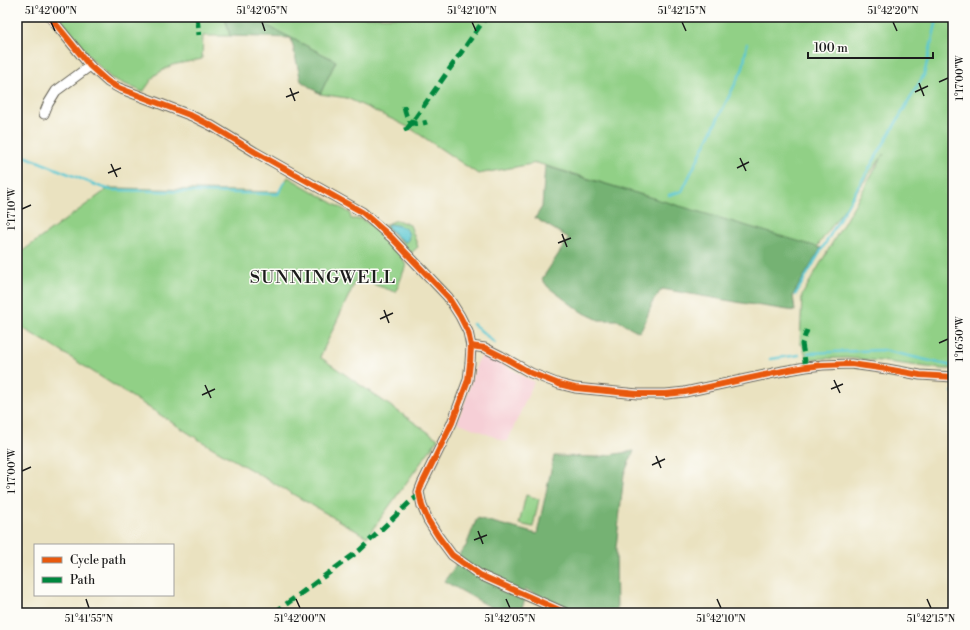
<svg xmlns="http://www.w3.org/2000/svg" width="970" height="630" font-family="'Libre Bodoni',serif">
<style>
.built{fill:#f6cfd6}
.green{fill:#91d086;stroke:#567651}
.forest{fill:#74b273;stroke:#486748}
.water{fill:#5cc8d2;stroke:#3c7277}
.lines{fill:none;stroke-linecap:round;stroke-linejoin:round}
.stream{stroke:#5cc8d2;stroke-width:2.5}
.minor-casing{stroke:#646155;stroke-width:11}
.minor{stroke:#fff;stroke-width:9}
.quiet{stroke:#00873e;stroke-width:5;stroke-dasharray:10 5;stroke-linecap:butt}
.cycleway-casing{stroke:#fdfcf7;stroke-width:8}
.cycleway{stroke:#e8590c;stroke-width:6}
.ticks{fill:none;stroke:#1c1c1c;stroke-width:1.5}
.labels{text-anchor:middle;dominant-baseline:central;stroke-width:3;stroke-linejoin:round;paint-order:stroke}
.quarter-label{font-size:18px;letter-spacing:1px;fill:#1c1c1c;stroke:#fdfcf7}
.neatline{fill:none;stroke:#1c1c1c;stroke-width:1.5}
.ticks-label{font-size:10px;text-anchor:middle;fill:#1c1c1c}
</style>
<rect width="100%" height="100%" fill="#fdfcf7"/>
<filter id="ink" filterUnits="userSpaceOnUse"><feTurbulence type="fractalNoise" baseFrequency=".025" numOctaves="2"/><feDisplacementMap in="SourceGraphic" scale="8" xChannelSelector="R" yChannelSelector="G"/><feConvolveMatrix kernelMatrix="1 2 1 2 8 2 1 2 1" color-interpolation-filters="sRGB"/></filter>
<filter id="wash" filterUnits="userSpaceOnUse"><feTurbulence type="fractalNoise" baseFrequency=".012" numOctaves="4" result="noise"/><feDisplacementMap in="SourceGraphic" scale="16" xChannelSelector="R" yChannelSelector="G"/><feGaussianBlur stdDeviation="0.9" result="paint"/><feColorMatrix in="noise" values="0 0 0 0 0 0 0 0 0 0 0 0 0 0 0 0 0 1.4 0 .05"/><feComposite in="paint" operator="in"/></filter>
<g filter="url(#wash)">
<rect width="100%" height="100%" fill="#eae2c0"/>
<!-- built -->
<polygon class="built" points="484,356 488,356 534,382 507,442 457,422 466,399 473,374 478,361 481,357"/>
<!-- green -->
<g class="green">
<polygon points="59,17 225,17 230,36 203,36 202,59 172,65 155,75 143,92 111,78 87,54 62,23"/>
<polygon points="250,17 953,17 953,369 942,369 880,361 847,358 807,359 802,344 800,344 802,295 884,154 816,248 537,163 478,174 413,130 398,122 347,98 320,94 336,61"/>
<polygon points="288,177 350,213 351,219 361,219 371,225 399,251 406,265 396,292 378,286 357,278 320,357 438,439 367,537 201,441 48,343 17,325 17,255 109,188 117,188 279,192"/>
<polygon points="397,220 410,225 418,247 411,253 405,245 384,225"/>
<polygon points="526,495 539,499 533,527 519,524"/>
</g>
<!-- forest -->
<g class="forest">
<polygon points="225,17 250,17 336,61 320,94 301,81 291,38 230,36"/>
<polygon points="545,166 821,248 793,295 795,311 742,303 662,289 653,301 644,325 639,332 617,320 599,320 580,311 548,287 542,279 569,238 535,218 542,207"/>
<polygon points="634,451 624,474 616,548 617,613 577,613 525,589 525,600 520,613 501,613 444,581 455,567 458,556 466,546 477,518 537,534 554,456 597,457"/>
</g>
<!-- water -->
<path class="water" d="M388,224C398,225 412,227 408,240L406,242C398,239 392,232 387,226Z"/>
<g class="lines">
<!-- stream -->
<g class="stream">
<polyline points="17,153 101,187 111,190 278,194 285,181"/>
<polyline points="669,195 682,191 743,68 747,44"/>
<polyline points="795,295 924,75 936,24 936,17"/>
<polyline points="473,324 495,343"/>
<polyline points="808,353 883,350 952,366"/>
<polyline points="770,359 799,355"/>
<polyline points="952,392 953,392"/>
</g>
</g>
</g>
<g filter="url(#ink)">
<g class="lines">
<!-- minor casing -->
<g class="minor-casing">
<g id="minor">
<polyline points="50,17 90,66 108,82 119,88 192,116 212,126 255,152 362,212 391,237 448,297 460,316 468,332 471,346 470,363 468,380 452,423 422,484 419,492 422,506 428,520 438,536 452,555 480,575 566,613"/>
<polyline points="44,114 48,104 56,91 90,66"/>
<polyline points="471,346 485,348 501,356 531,373 559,384 575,388 638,394 666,394 685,392 783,371 806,367 823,365 851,364 887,369 920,375 953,377"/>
</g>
</g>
<!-- minor -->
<use href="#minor" class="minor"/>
<!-- quiet -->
<g class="quiet">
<polyline points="197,17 199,35"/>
<path d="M404,106C405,113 407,123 417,124C420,124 424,123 427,122"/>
<polyline points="404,130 407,129 416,117 486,17"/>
<polyline points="806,367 802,344 807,330"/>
<polyline points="274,613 360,550 412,500 419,496"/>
</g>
<!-- cycleway casing -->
<g class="cycleway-casing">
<g id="cycleway">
<polyline points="50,17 90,66 108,82 119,88 192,116 212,126 255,152 362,212 391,237 448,297 460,316 468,332 471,346 470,363 468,380 452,423 422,484 419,492 422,506 428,520 438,536 452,555 480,575 566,613"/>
<polyline points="471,346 485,348 501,356 531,373 559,384 575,388 638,394 666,394 685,392 783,371 806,367 823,365 851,364 887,369 920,375 953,377"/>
</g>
</g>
<!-- cycleway -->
<use href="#cycleway" class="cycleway"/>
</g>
</g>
<!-- ticks -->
<path class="ticks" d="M51,22L55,31M262,22L265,31M472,22L476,31M682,22L686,31M893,22L897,31M939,82L948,78M919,83L924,96M290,88L295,101M915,92L928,86M286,97L299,92M740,158L746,171M111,164L117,177M737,168L749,162M108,173L121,168M22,209L31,205M562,234L567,247M558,243L571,238M384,310L389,323M380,319L393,313M939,343L948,339M834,380L840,393M205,385L211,398M831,389L843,384M202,395L215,389M656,456L661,468M652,465L665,459M22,471L31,467M478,531L483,544M474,540L487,535M86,599L89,608M296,599L300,608M506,599L510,608M717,599L721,608M927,599L931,608"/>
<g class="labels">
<!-- quarter labels -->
<g class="quarter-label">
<text x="323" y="277">SUNNINGWELL</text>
</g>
</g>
<!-- margin -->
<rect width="970" height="630" fill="none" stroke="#fdfcf7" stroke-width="44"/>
<!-- legend -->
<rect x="34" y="544" width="140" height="52" fill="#fdfcf7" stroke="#a3a29f"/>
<rect x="42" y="557" width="20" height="6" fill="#e8590c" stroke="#a3a29f"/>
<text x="70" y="564" font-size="12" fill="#1c1c1c">Cycle path</text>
<rect x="42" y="577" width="20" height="6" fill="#00873e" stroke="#a3a29f"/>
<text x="70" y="584" font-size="12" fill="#1c1c1c">Path</text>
<!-- scale -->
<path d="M808 52v6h125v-6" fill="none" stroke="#1c1c1c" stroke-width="2"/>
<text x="814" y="52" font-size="12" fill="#1c1c1c" stroke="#fdfcf7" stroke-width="3" paint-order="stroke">100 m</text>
<rect x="22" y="22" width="926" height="586" class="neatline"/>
<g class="ticks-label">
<text x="51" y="14">51°42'00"N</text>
<text x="262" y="14">51°42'05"N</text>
<text x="472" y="14">51°42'10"N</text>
<text x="682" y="14">51°42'15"N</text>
<text x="893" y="14">51°42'20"N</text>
<text transform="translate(959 78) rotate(-90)" y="4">1°17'00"W</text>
<text transform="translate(11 209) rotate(-90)" y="4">1°17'10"W</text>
<text transform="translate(959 339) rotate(-90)" y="4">1°16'50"W</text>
<text transform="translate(11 471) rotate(-90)" y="4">1°17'00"W</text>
<text x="89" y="622">51°41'55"N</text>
<text x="300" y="622">51°42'00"N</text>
<text x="510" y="622">51°42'05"N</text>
<text x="721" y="622">51°42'10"N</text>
<text x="931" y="622">51°42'15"N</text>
</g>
</svg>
